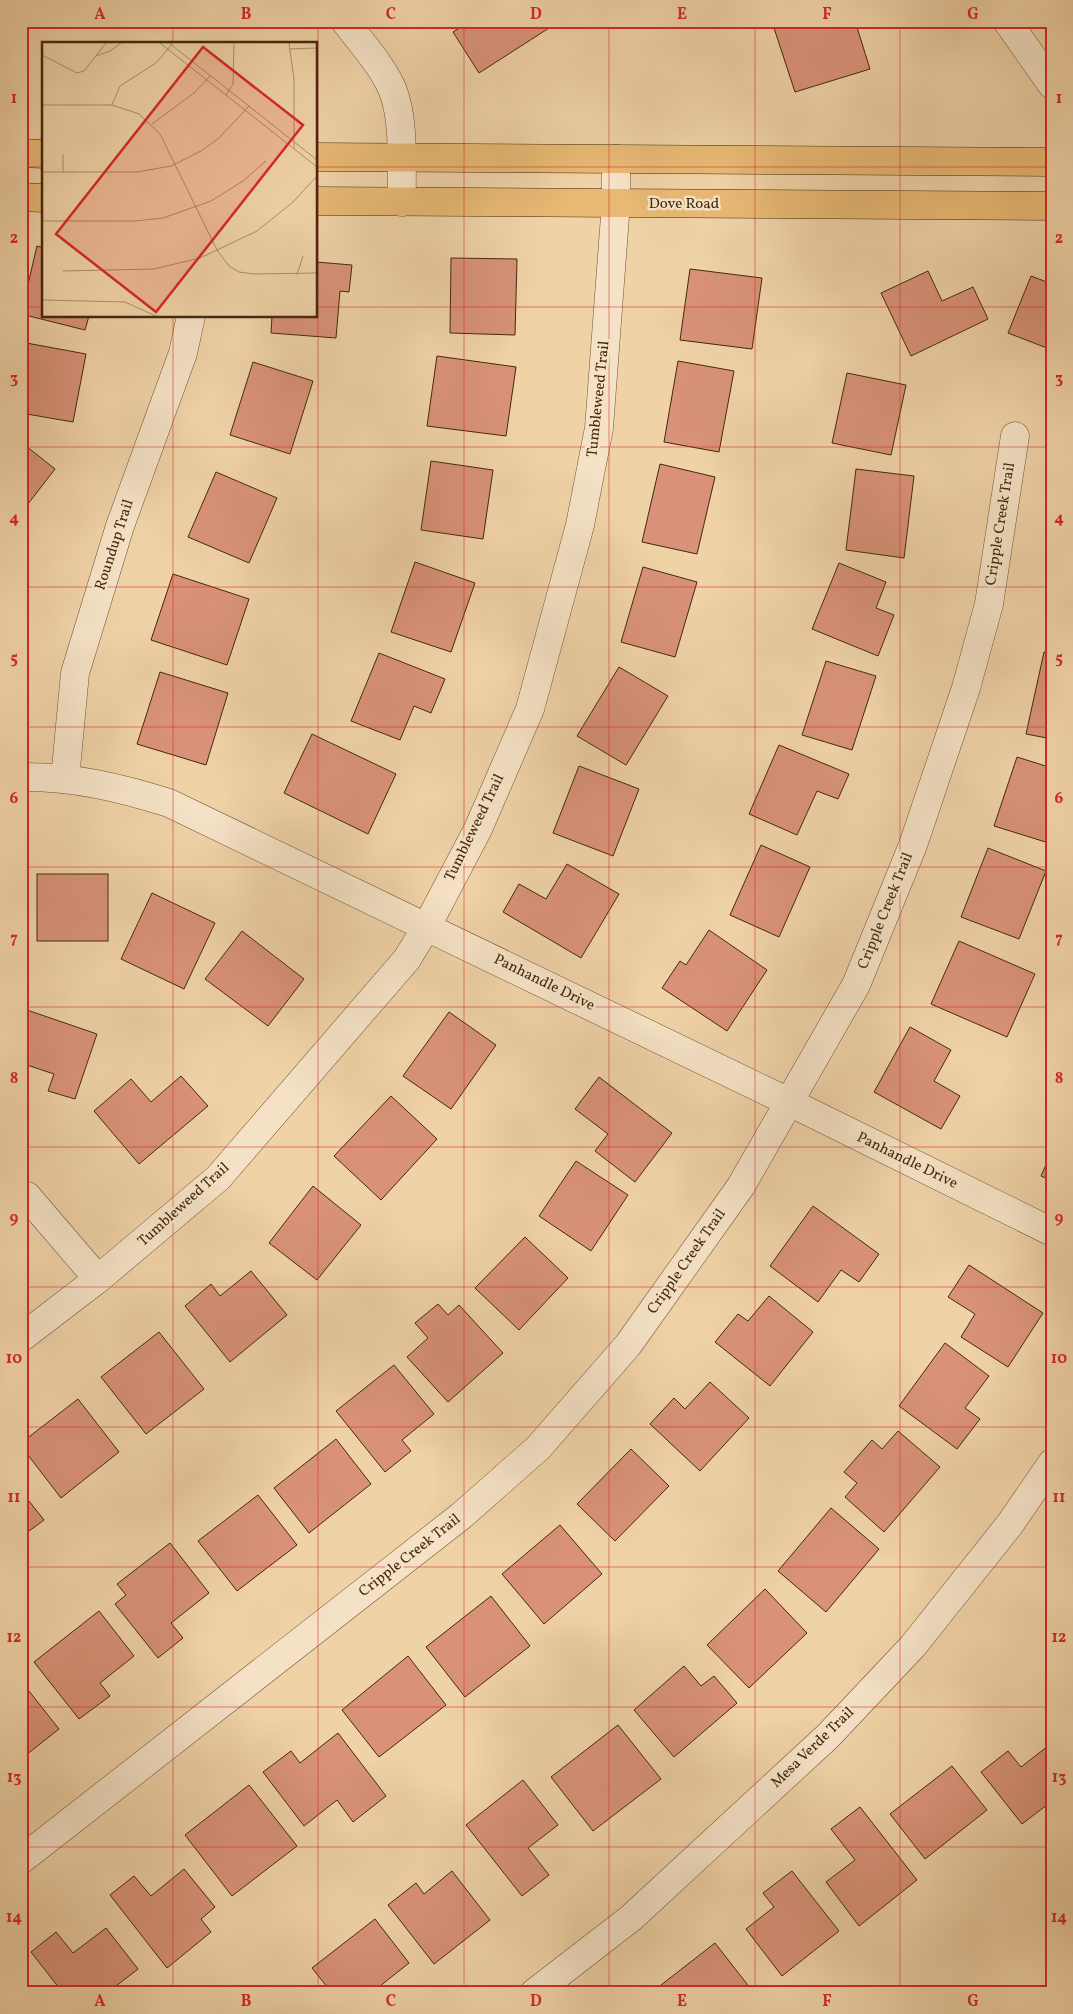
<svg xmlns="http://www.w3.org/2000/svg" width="1073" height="2014" font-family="Vollkorn,serif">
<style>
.building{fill:#d99279;stroke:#42290d}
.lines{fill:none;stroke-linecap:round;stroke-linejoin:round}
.minor-casing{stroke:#6e5334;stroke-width:29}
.major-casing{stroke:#42290d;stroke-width:29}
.minor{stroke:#f5e2c6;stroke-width:28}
.major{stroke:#e8b974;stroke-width:28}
.grid{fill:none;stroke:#d62828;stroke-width:1;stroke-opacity:0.55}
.labels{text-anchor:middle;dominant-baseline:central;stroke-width:5;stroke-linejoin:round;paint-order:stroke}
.street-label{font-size:15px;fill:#42290d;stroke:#f5e2c6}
.inset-road{fill:none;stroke:#aa8e69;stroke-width:1}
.view{fill:#d62828;fill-opacity:0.15;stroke:#d62828;stroke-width:2.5}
.inset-edge{fill:none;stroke:#42290d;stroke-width:2.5}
.neatline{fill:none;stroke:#d62828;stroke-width:2}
.grid-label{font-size:16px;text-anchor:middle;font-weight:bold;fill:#d62828}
</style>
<rect width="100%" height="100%" fill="#f0d2a7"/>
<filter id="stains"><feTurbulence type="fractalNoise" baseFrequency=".004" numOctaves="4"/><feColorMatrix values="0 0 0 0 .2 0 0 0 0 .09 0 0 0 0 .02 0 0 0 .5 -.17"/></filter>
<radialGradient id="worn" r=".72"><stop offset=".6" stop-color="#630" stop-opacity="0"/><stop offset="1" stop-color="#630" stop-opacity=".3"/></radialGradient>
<!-- building -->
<g class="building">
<polygon points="470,21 560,21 479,73 453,32"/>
<polygon points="783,21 855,21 870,69 795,92 773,25"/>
<polygon points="37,246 44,248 44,316 89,316 85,330 21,314"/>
<polygon points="451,258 517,259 515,335 450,333"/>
<polygon points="316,262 352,265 349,292 340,291 336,338 271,333 272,316 316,316"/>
<polygon points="690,269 762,278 752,349 680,340"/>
<polygon points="928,271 942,301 973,287 988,319 911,356 881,293"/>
<polygon points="1031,276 1052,284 1052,350 1008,333"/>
<polygon points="21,342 86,354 73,422 21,413"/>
<polygon points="437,356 516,367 506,436 427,426"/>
<polygon points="678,361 734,371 719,452 664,442"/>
<polygon points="253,362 313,381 290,454 230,435"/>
<polygon points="847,373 906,385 891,455 832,443"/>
<polygon points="21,442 55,469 21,513"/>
<polygon points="431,461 493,470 483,539 421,530"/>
<polygon points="660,464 715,477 697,554 642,542"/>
<polygon points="856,469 914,476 904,558 846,550"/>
<polygon points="216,472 277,498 249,563 188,537"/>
<polygon points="415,562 475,583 451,652 391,632"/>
<polygon points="839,563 886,582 876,608 894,615 878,656 812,629"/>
<polygon points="643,567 697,582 675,657 621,642"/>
<polygon points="173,574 249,599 227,665 151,640"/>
<polygon points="1044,652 1052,653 1052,739 1026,734"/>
<polygon points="379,653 445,679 431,713 414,706 400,740 351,721"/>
<polygon points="826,661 876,676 852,750 802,735"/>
<polygon points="619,667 668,696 626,765 577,736"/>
<polygon points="160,672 228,693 206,765 137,744"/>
<polygon points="312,734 396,774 368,834 284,793"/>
<polygon points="779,745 849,774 838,799 817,791 797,835 749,814"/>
<polygon points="1017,757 1052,768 1052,844 994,826"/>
<polygon points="579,766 639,789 613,856 553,833"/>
<polygon points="761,845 810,867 779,937 730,915"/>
<polygon points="988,848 1046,871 1019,939 961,917"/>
<polygon points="567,864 619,894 581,958 503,912 519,884 546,899"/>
<rect x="37" y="874" width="71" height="67"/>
<polygon points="152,893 215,923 184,989 121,959"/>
<polygon points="709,930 767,970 727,1031 662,988 680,961 686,965"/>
<polygon points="242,931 304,979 268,1026 205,979"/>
<polygon points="959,941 1035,974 1007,1037 931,1004"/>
<polygon points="27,1010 97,1034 75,1099 48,1091 54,1074 21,1063 21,1028"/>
<polygon points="449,1012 496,1045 451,1109 403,1076"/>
<polygon points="910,1027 951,1050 934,1081 960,1096 941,1129 874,1092"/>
<polygon points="181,1076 208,1106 139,1164 94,1111 131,1079 151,1102"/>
<polygon points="599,1077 672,1133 635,1182 595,1151 608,1134 575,1109"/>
<polygon points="391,1096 437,1139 381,1200 334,1156"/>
<polygon points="1052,1151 1052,1181 1041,1176"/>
<polygon points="576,1161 628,1195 591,1251 539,1216"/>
<polygon points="313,1186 361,1225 317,1280 269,1243"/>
<polygon points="813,1206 879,1254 859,1282 841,1270 818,1302 770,1266"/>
<polygon points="525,1237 568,1278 519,1330 475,1288"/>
<polygon points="969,1265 1043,1313 1008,1367 961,1337 975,1314 948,1297"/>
<polygon points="251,1271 287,1315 230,1362 185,1306 211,1284 220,1296"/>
<polygon points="769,1296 813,1332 770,1386 715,1342 738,1314 748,1321"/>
<polygon points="438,1304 448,1315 459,1305 503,1353 448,1402 407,1357 428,1338 415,1323"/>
<polygon points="159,1332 204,1389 146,1434 101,1377"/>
<polygon points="945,1343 989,1376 965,1408 980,1419 957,1449 899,1406"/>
<polygon points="394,1365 434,1414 402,1440 411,1451 385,1472 336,1411"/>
<polygon points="710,1382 749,1418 700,1471 650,1424 674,1398 685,1409"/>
<polygon points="78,1399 119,1452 61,1498 21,1446 21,1443"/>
<polygon points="898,1431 940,1467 884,1532 845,1497 857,1483 844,1472 872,1440 882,1449"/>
<polygon points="336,1439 371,1484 309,1533 274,1488"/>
<polygon points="631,1449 669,1486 615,1541 577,1504"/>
<polygon points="21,1491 44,1520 21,1537"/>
<polygon points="258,1495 297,1545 237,1591 198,1541"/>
<polygon points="831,1508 879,1549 826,1612 778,1571"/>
<polygon points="560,1525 602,1574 544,1624 502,1574"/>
<polygon points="170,1543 209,1593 171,1623 183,1638 158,1658 115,1604 126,1595 117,1584"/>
<polygon points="765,1589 807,1633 749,1688 707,1645"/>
<polygon points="491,1596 530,1646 465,1697 426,1647"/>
<polygon points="99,1611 134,1656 100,1683 110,1696 79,1719 34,1662"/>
<polygon points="408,1656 446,1705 379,1757 342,1710"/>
<polygon points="684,1666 701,1686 714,1676 737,1703 674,1757 634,1710"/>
<polygon points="21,1681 59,1729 21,1759"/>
<polygon points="618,1725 661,1779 593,1831 551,1777"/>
<polygon points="338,1733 386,1796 353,1822 337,1800 304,1826 263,1772 291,1751 300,1763"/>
<polygon points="1052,1743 1052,1801 1022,1824 981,1772 1008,1751 1021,1767"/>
<polygon points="952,1766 987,1810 925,1859 890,1814"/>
<polygon points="523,1780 558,1825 528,1848 549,1875 522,1896 466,1825"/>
<polygon points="249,1785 297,1846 232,1896 185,1835"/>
<polygon points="860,1807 917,1880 859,1926 826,1882 855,1860 831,1829"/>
<polygon points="184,1869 215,1907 201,1919 211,1932 167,1968 110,1895 134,1876 151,1896"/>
<polygon points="452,1871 490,1920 434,1964 388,1905 416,1883 424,1894"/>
<polygon points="792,1871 839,1931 782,1976 746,1929 774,1907 763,1893"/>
<polygon points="375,1919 409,1963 375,1990 378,1993 332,1993 312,1968"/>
<polygon points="106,1928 138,1969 107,1993 63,1993 31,1952 56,1932 73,1953"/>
<polygon points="715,1943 754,1993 667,1993 661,1985"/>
</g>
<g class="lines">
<!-- minor casing -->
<g class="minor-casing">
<g id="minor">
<path d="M345,21C361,43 383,66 393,91C405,122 401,169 402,202"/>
<polyline points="1007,21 1052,85"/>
<path d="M21,777C72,776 121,788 169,803L791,1103L1052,1232"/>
<polyline points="65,779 75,673 120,526 183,353 191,316"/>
<polyline points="27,1196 98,1279"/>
<polyline points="21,1338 98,1279 218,1178 407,959 427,926 478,829 530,709 580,525 599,428 616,203 616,159"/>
<polyline points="21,1860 461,1516 538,1448 628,1345 741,1186 856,985 913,845 966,688 989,604 1015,436"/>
<polyline points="534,1993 631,1918 828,1736 913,1646 1010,1524 1052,1463"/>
</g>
</g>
<!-- major casing -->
<g class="major-casing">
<g id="major">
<polyline points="21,153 44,154"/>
<polyline points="316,157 1052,162"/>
<polyline points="21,197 44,198"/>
<polyline points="316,201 1052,206"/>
</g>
</g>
<!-- minor -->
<use href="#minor" class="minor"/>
<!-- major -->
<use href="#major" class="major"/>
</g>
<!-- grid -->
<path class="grid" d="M173,21V44M318,21V1993M464,21V1993M609,21V1993M755,21V1993M900,21V1993M21,167H44M316,167H1052M21,307H44M316,307H1052M173,316V1993M21,447H1052M21,587H1052M21,727H1052M21,867H1052M21,1007H1052M21,1147H1052M21,1287H1052M21,1427H1052M21,1567H1052M21,1707H1052M21,1847H1052"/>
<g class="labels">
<!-- street labels -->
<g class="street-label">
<text x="684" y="204">Dove Road</text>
<text transform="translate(599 399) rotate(-84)">Tumbleweed Trail</text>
<text transform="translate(1001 524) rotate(-81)">Cripple Creek Trail</text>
<text transform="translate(115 545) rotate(-72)">Roundup Trail</text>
<text transform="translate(475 828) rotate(-64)">Tumbleweed Trail</text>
<text transform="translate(886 911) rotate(-68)">Cripple Creek Trail</text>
<text transform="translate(544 983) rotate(26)">Panhandle Drive</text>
<text transform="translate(907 1161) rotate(26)">Panhandle Drive</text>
<text transform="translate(184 1205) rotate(-42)">Tumbleweed Trail</text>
<text transform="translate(687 1262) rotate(-55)">Cripple Creek Trail</text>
<text transform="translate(410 1556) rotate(-38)">Cripple Creek Trail</text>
<text transform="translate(813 1748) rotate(-44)">Mesa Verde Trail</text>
</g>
</g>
<!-- overview -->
<g transform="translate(42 42)">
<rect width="275" height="275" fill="#f0d2a7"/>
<path class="inset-road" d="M118,1L275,125M127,1L275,118M247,1L252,37V107M247,7L275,6M0,13L35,31L42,29L64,1M54,14L68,9L79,1M184,53L191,42L192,1M0,63H70L97,72L118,92L175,208L187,224L197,230L212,232L275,231M70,63L78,44L114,21L131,1M110,82L152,51L168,34M21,112V130M0,130H95L129,124L159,109L177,96L207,64M0,179H93L121,176L169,159L201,139L224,119M21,229L112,227L158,216L215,189L251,160L275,134M255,233L261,214M0,258L83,260L114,274"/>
<path class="view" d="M161,5L261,83L114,270L14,192Z"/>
<rect width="275" height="275" class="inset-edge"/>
</g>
<!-- margin -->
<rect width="1073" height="2014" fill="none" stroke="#f0d2a7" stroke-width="55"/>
<rect x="28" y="28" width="1018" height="1958" class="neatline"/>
<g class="grid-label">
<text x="100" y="19">A</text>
<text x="246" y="19">B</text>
<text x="391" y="19">C</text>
<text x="536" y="19">D</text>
<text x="682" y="19">E</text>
<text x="827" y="19">F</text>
<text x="973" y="19">G</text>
<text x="14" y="103">1</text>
<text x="1059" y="103">1</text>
<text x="14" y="243">2</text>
<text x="1059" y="243">2</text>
<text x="14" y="383">3</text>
<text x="1059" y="383">3</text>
<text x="14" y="523">4</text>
<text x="1059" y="523">4</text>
<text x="14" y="663">5</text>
<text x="1059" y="663">5</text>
<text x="14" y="803">6</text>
<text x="1059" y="803">6</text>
<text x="14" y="943">7</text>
<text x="1059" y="943">7</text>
<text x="14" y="1083">8</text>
<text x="1059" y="1083">8</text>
<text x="14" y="1223">9</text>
<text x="1059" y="1223">9</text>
<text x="14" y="1363">10</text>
<text x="1059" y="1363">10</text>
<text x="14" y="1502">11</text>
<text x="1059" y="1502">11</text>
<text x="14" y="1642">12</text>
<text x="1059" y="1642">12</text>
<text x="14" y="1782">13</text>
<text x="1059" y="1782">13</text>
<text x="14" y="1922">14</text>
<text x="1059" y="1922">14</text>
<text x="100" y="2006">A</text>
<text x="246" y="2006">B</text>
<text x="391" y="2006">C</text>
<text x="536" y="2006">D</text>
<text x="682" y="2006">E</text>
<text x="827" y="2006">F</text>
<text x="973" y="2006">G</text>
</g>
<rect width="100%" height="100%" filter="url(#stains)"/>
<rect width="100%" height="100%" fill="url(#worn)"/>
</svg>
